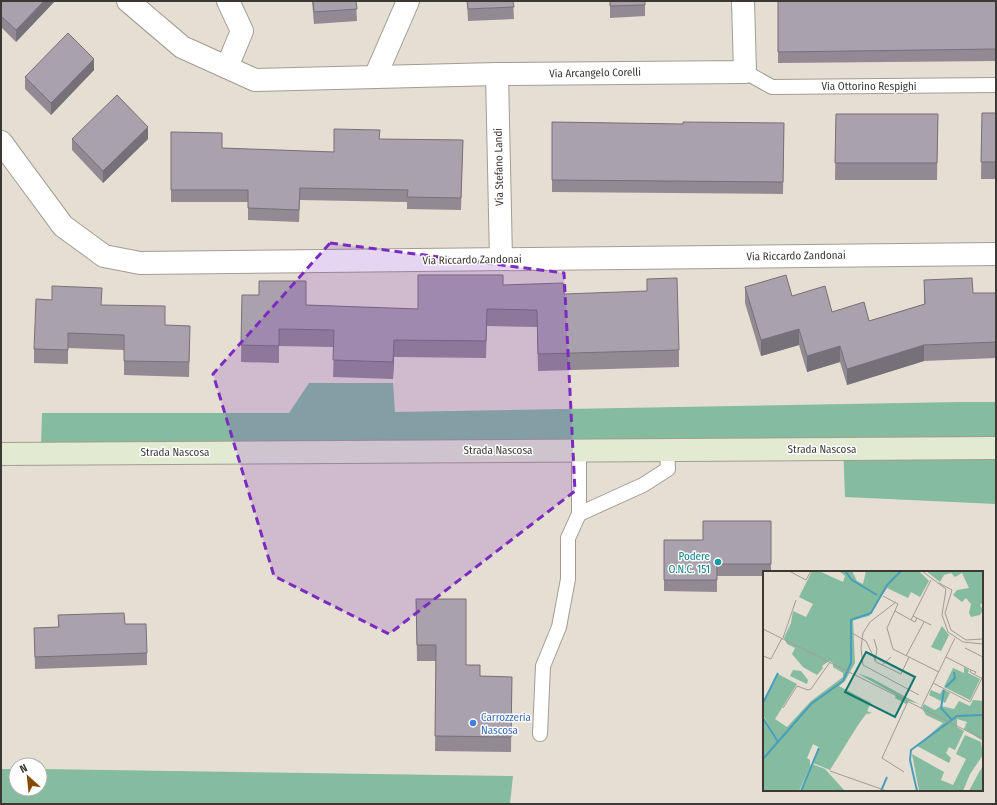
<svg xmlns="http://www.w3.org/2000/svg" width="997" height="805" font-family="'Fira Sans Condensed',sans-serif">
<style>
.green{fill:#85bb9e}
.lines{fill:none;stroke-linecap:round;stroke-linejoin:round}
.lane-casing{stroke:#a39c92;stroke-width:16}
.street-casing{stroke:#a39c92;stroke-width:24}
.secondary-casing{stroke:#a39c92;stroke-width:24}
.lane{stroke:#fff;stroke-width:14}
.street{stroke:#fff;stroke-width:22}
.secondary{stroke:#e2ead1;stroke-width:22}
.wall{fill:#918a93}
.shaded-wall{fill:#767178}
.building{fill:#a9a1ab;stroke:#767178}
.marked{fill:#7b2cbf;fill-opacity:0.2;stroke:#7b2cbf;stroke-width:3;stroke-dasharray:8 5;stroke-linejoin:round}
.culture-dot{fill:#0f9aa8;stroke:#fff;stroke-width:1.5}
.shop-dot{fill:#3f7fe0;stroke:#fff;stroke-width:1.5}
.labels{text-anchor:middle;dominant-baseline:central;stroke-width:3;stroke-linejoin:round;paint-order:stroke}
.street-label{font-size:11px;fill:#3c3935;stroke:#fff}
.culture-label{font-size:11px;fill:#0d838f;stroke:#fff;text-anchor:end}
.shop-label{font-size:11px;fill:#366cbe;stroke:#fff;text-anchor:start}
.inset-river{fill:none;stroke:#499fbb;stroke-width:2}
.inset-road{fill:none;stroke:#a19c94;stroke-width:1}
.view{fill:#0f766e;fill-opacity:0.15;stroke:#0f766e;stroke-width:2}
.inset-edge{fill:none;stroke:#3c3935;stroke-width:2}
</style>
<rect width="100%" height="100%" fill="#e5ded3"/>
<!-- green -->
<g class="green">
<polygon points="309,383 393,383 395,412 960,402 996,402 996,504 845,497 843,442 41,446 42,413 289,413"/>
<polygon points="1,769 16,769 16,789 40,789 40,769 513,776 510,804 1,804"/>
</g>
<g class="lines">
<!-- lane casing -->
<g class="lane-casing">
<g id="lane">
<polyline points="745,72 772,87 996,85"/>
<polyline points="579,514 643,485 668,469 667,450"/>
<polyline points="540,734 543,666 559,627 568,579 568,538 579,514 579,450"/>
</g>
</g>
<!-- street casing -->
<g class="street-casing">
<g id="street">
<polyline points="128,1 182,47 255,80 497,74 745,72 743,1"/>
<polyline points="227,67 242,31 228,1"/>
<polyline points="497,74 501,259"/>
<polyline points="375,77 408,1"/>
<polyline points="1,142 63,226 104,256 140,263 996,254"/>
</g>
</g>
<!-- secondary casing -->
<g class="secondary-casing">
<polyline id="secondary" points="1,454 996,448"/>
</g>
<!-- lane -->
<use href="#lane" class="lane"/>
<!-- street -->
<use href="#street" class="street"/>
<!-- secondary -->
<use href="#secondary" class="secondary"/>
</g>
<!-- wall -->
<g class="wall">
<polygon points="1,1 55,1 16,42 1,27"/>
<polygon points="312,1 356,1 357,21 314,24"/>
<polygon points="467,1 513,1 514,19 468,21"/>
<polygon points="610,1 645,1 645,16 610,18"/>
<polygon points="778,1 996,1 996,61 778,63"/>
<polygon points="94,70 51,115 25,89 25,77"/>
<polygon points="982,113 996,113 996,179 981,179"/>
<polygon points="836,114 938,114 937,180 835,180"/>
<polygon points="552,122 683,124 784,123 783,194 552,192"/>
<polygon points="171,132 222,148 334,152 380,139 463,140 461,210 407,209 407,202 300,200 299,222 248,220 248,202 171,202"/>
<polygon points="72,139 148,139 103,183 72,150"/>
<polygon points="924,280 973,293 996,293 996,358 924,361 847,385 840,362 807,372 799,345 761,356 745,303 745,287 792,296 832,312 869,321 924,304"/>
<polygon points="503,285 564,294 679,350 679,367 538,371 537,327 487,326 486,358 394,357 393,379 333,377 334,347 279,346 279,363 241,362 242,295 306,305 418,309"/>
<polygon points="102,305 165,325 190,341 189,377 124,375 124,350 68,348 68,364 34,363 34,349"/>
<polygon points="771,521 771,572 764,572 764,576 717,576 717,592 664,591 664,540 703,540"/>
<polygon points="416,599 466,665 480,676 512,677 511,752 435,751 436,661 417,661"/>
<polygon points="58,615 125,624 147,653 147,665 35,669 34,628 58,627"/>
</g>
<!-- shaded-wall -->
<g class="shaded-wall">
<polygon points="44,1 55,1 16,42 16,30"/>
<polygon points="94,59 94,70 51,115 51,103"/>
<polygon points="148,127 148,139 103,183 103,171"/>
<polygon points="799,329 799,345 761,356 761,340"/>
<polygon points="394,340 394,357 393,379 393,362"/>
<polygon points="924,345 924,361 847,385 847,369"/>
<polygon points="840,346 840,362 807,372 807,356"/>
</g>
<!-- building -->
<g class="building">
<polygon points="1,1 44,1 16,30 1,16"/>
<polygon points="313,1 356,1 357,9 314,12"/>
<polygon points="467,1 513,1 514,7 468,9"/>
<polygon points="610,1 645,1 645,5 610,6"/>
<polygon points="778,1 996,1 996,49 778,52"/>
<polygon points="68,33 94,59 51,103 25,77"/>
<polygon points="117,95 148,127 103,171 72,139"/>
<polygon points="982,113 996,113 996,162 981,162"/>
<polygon points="836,114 938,114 937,163 835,163"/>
<polygon points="552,122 683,124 683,122 784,123 783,182 552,180"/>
<polygon points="334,129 380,130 379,139 463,140 461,198 407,197 408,190 300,188 299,210 248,208 248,190 171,190 171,132 222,133 222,148 334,152"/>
<polygon points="418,275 503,275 503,285 563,283 564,294 647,291 647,279 677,278 679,350 538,354 537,310 487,309 486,341 394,340 393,362 333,360 334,330 279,329 279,346 241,345 242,295 259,295 259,281 306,281 306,305 418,309"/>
<polygon points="786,275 792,296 825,286 832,312 864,302 869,321 925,304 924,280 972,278 973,293 996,293 996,342 924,345 847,369 840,346 807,356 799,329 761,340 745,287"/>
<polygon points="52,286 102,288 101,305 165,306 165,325 190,326 189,362 124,361 124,335 68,333 68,350 34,349 36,299 52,300"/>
<polygon points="703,521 771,521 771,564 717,564 717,580 664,580 664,540 703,540"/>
<polygon points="416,599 466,599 466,665 480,665 480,676 512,677 511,737 435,736 436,645 417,645"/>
<polygon points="124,613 125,624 146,624 147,653 35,657 34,628 59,627 58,615"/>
</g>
<!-- marked area -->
<path class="marked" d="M330,243L564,273L575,491L389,634L274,576L213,374Z"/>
<!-- markers -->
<circle class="culture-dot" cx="718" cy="562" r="4"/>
<circle class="shop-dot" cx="473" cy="723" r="4"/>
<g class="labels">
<!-- street labels -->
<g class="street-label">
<text transform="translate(595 73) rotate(-1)">Via Arcangelo Corelli</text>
<text x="869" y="86">Via Ottorino Respighi</text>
<text transform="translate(499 167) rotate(-91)">Via Stefano Landi</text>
<text transform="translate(796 256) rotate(-1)">Via Riccardo Zandonai</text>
<text transform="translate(472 260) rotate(-1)">Via Riccardo Zandonai</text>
<text x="822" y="449">Strada Nascosa</text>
<text x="498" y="450">Strada Nascosa</text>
<text x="175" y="452">Strada Nascosa</text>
</g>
<!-- culture labels -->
<g class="culture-label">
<text x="710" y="556">Podere<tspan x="710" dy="13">O.N.C. 151</tspan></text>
</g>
<!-- shop labels -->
<g class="shop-label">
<text x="481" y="717">Carrozzeria<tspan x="481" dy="13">Nascosa</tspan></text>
</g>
</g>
<!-- overview -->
<g transform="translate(763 571)">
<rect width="220" height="220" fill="#e5ded3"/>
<path d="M49,0H56L80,11L82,5L76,0H89L94,10L100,13L103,0H156L166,10L157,26L148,21L145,27L124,17L106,45L90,49L92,92L82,110L76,115L108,132L104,140L109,142L103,143L95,154L67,199L50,192L57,177L50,173L44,187L47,189V196L36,220H0V147L12,168L21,159L13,167L0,144V133L15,103L34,113L12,148L24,156L48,130L80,106V102L70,96V92L66,90L59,95L60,97L54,104L40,96L29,83L32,77L24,73L21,67L28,52L30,40L43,46L50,33L36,26ZM163,0H220V31L217,34L220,39L217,44L208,46L206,42L208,33L203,27L199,31L190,24L194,19L206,17L199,2L192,6L188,2L181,4L177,11ZM179,55L186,64L178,80L168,76ZM201,96L206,99L205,102L217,108L207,129L181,116L190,97L201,102ZM30,99L38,100L45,109L44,113L27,105ZM94,102L108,107L156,133L146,130L143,133L132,127L133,124ZM180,118L187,122L182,132L166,124L168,119L177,123ZM210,129L220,130V170L201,158L204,151L194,148V156L201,160L192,179L186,176L183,182L188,187L186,192L154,175L180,152L163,144L159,137L161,133L172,139L178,135L191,138L196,130L207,135ZM202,164L218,171L220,184L207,203L200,220H156L149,183L181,201L178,209L190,214L203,188L193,183ZM49,193L62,198L82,220H38ZM220,195V220H206L215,203Z" fill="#85bb9e"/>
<path class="inset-river" d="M82,0L89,9L114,24M183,116L192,107L191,101M181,119L178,137L189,149M0,132L15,102M0,147L15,171M0,188L48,133L80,110L88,92V49L108,42L124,14L138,0M38,220L56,177M118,220L124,206M154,220L147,189L148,179L194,145L220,144"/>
<path class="inset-road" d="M26,0L43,9L48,0M159,0L183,18L179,44L185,61L200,71L220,73M176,12L189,19L182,42L188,59L203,69L220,68M120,25L135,33L124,57L130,78L176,101M133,31L107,51L100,62L98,77L100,94L156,124M132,40L148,49L152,51L154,47L150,45L148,49M150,45L168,9M154,47L168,54M0,58L220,168M89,62L103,70L113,91L138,103L146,86M20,67L33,29M111,68L114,78L112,90M202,77L220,86M0,85L8,88L19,67M143,85L161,51M183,86L208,99M119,94L128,86M211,104L213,101L208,99L207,101L216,106L219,107M170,112L207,131L219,107M20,137L34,115L45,119L48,118L67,91M158,137L192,67M67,200L124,220M141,201L119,187L145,130"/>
<path class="view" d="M103,81L152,106L132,146L82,121Z"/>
<rect width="220" height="220" class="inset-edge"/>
</g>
<!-- border -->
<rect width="997" height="805" fill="none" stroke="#3c3935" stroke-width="4"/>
<!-- north arrow -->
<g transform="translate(28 777) rotate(333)"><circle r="19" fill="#ffffff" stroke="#b1b0ae"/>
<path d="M0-3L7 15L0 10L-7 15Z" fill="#864a06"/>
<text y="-6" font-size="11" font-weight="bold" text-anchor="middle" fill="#3c3935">N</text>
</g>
</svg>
